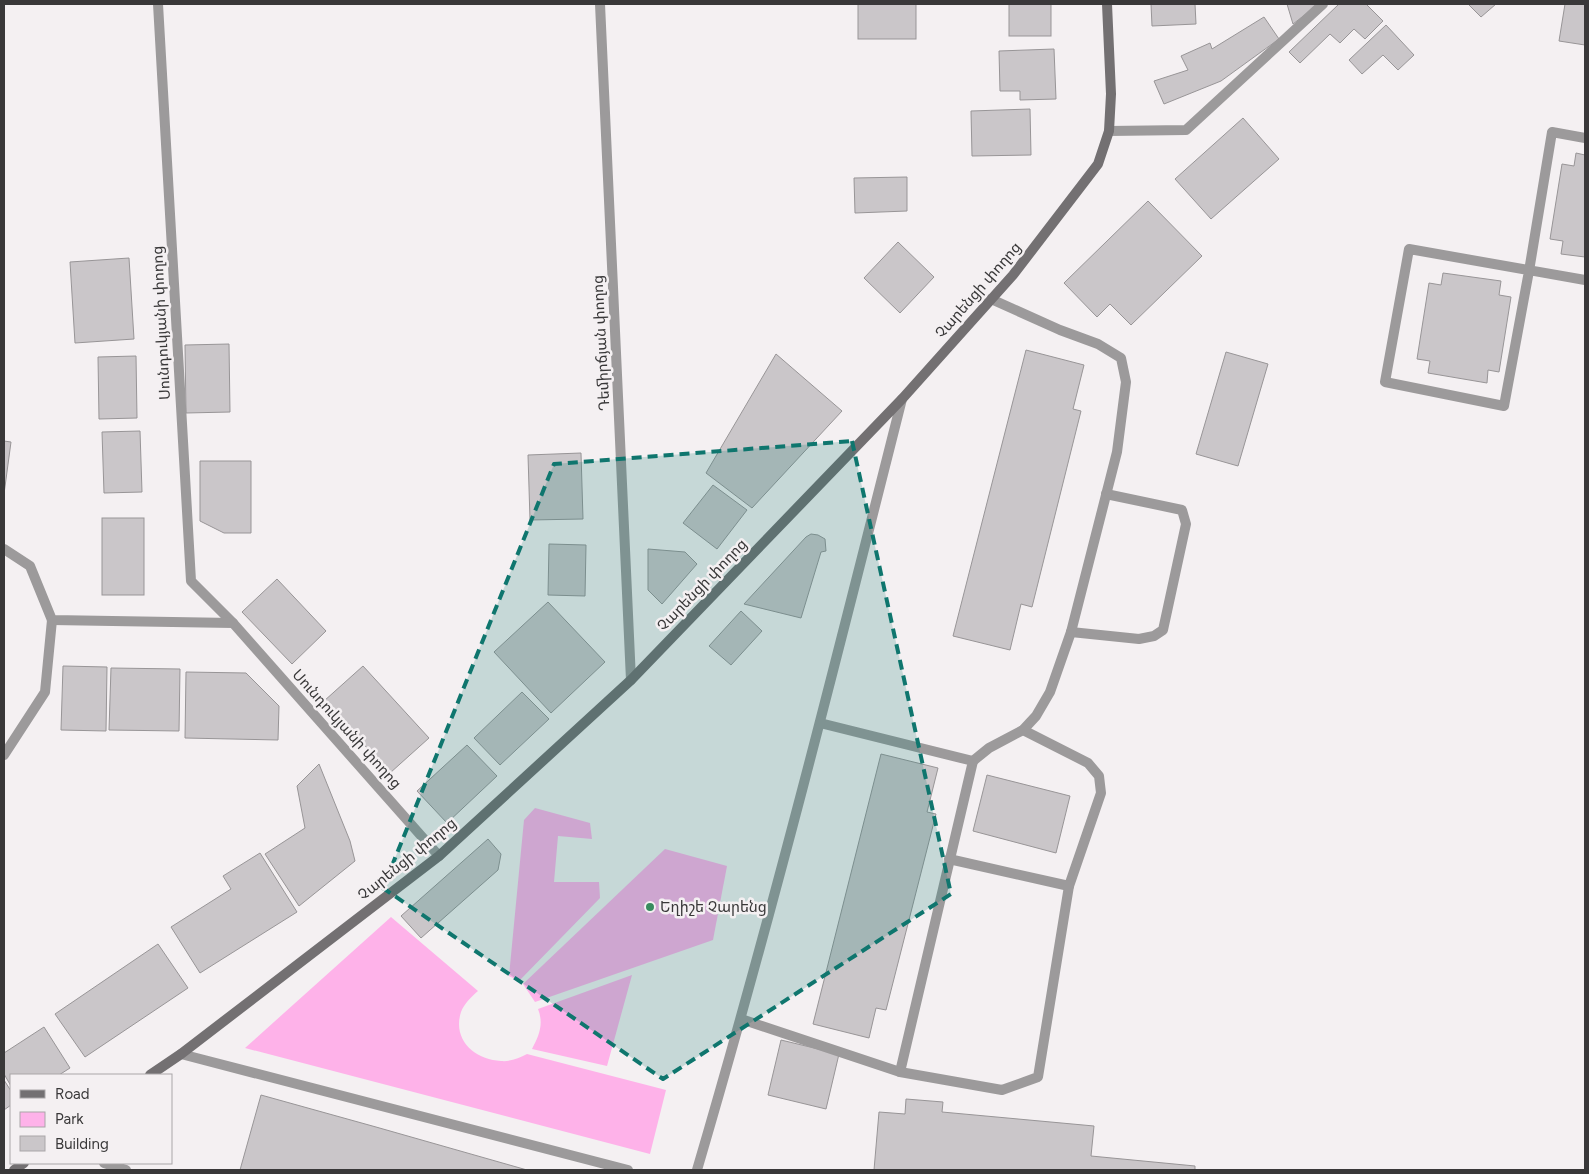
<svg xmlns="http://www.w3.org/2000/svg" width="1589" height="1174" font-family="Figtree,'Noto Sans Armenian',sans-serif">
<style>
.green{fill:#feb2e9}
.building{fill:#cac6c9;stroke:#989597}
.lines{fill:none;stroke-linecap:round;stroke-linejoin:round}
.service{stroke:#9c9a9b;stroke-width:10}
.minor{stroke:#9c9a9b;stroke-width:10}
.secondary{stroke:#737072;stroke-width:10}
.marked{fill:#0f766e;fill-opacity:0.2;stroke:#0f766e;stroke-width:4;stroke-dasharray:10 6;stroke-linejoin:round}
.poi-dot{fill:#388c5f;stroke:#f4f0f2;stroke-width:2}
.labels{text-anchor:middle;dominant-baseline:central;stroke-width:5;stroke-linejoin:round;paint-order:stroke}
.street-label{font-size:15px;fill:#393839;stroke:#f4f0f2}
.poi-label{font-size:15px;fill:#393839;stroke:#f4f0f2;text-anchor:start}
</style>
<rect width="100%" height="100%" fill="#f4f0f2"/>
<!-- green -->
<g class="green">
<polygon points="535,808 590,823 592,839 558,836 554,882 599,882 600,898 519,981 509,976 524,820"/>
<polygon points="665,849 727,866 713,940 535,1002 523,984"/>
<path d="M391,917L478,991C471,997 464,1004 461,1012C452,1040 475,1060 501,1061C510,1062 519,1058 527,1054L666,1090L650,1154L245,1048Z"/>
<path d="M632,975L607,1066L532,1049C539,1036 544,1024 538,1009Z"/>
</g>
<!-- building -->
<g class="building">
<rect x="858" y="4" width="58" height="35"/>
<rect x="1009" y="4" width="42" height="32"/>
<polygon points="1151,4 1195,4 1196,24 1152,26"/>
<polygon points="1287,4 1319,4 1293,24"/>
<polygon points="1339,4 1366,4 1383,21 1365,39 1354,29 1340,43 1330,34 1300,63 1289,52"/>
<polygon points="1468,4 1496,4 1481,17"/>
<polygon points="1565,4 1585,4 1585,45 1559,41"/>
<polygon points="1264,17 1279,39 1221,81 1164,104 1154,81 1188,70 1181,56 1210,43 1212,49"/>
<polygon points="1386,25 1414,55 1398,70 1383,55 1362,74 1349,60"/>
<polygon points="1054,49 1056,99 1020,100 1020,91 1000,91 999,51"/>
<polygon points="1030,109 1031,155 972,156 971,111"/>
<polygon points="1243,118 1279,159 1211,219 1175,179"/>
<polygon points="1576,153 1585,155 1585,257 1561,254 1563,241 1550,239 1562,164 1574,166"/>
<polygon points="907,177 907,211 855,213 854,178"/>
<polygon points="1148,201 1202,256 1131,325 1110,304 1097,317 1064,283"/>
<polygon points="898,242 934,277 900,313 864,278"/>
<polygon points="129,258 134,339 75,343 70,262"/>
<polygon points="1443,273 1501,281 1499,295 1511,297 1499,372 1488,370 1487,383 1428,373 1430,361 1417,359 1429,283 1441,285"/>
<polygon points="229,344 230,412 186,413 185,345"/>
<polygon points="1026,350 1084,365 1073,409 1081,411 1032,607 1021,604 1010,650 953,636"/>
<polygon points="1226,352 1268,364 1238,466 1196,454"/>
<polygon points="776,354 842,411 752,508 706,473"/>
<polygon points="136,356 137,418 99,419 98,357"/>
<polygon points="140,431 142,492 104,493 102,432"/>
<polygon points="4,441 11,442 4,494"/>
<polygon points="581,453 583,519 530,520 528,455"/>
<polygon points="200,461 251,461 251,533 224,533 200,521"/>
<polygon points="713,485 747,510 717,549 683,523"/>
<rect x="102" y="518" width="42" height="77"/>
<polygon points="811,534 818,535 825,539 826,551 821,552 801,618 744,604 806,537"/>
<polygon points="549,544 586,545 585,596 548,595"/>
<polygon points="648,549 685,552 697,564 662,604 648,590"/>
<polygon points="277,579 326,631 292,664 242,612"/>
<polygon points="548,602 605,662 551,713 494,652"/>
<polygon points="741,611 762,631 731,665 709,646"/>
<polygon points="63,666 107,667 106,731 61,730"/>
<polygon points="363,666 429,738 390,773 324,701"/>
<polygon points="111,668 180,669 179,731 109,730"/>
<polygon points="186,672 246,673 279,706 278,740 185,738"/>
<polygon points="522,692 549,719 500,765 474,738"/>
<polygon points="467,745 497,776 447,823 417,791"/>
<polygon points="881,754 938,768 927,812 936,814 886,1010 876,1008 869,1038 813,1024"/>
<polygon points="319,764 350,841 355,861 299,906 265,854 305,828 297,786"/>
<polygon points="987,775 1070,796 1056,853 973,831"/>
<polygon points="488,839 501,854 498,870 421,938 401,916"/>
<polygon points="260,853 297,912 200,973 171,927 231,889 223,876"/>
<polygon points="158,944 188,988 85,1057 55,1014"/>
<polygon points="44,1027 70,1068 59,1075 11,1075 11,1086 4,1074 4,1053"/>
<polygon points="781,1040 839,1054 826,1109 768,1095"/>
<polygon points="4,1080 11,1091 11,1105 4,1110"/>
<polygon points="261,1095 376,1127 527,1170 240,1170"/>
<polygon points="906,1099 943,1102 942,1112 1094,1126 1091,1156 1195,1166 1195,1170 874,1170 879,1112 905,1114"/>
</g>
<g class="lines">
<!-- service -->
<g class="service">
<polyline points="1585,138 1552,132 1529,271 1504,406 1385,382 1409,249 1585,280"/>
<polyline points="1071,632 1139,639 1154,636 1163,630 1186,524 1182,510 1106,494"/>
<polyline points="820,723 973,761 900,1072"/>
<polyline points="1023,730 1088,763 1099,776 1101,793 1069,886"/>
<polyline points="973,761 989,748 1023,730 1036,716 1050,692 1071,632 1117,452 1126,382 1121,358 1098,344 1060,330 991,299"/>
<polyline points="741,1019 900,1072 1002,1090 1038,1077 1069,886 949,859"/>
<polyline points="104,1163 126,1170"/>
</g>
<!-- minor -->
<g class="minor">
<polyline points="158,4 191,581 233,623 439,856"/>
<polyline points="600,4 631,680"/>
<polyline points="1109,131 1186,130 1323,4"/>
<polyline points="4,549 30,566 52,620 233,623"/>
<polyline points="4,755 45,692 52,620"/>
<polyline points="181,1054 628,1170"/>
<path d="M697,1170C772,915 837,657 902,399"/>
</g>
<!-- secondary -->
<g class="secondary">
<polyline points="150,1075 181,1054 439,856 631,680 902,399 1013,275 1098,164 1109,131 1111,94 1107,4"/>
<polyline points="14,1170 24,1163"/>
</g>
</g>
<!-- marked area -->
<path class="marked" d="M852,441L951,894L663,1079L383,888L554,464Z"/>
<!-- markers -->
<circle class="poi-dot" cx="650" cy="907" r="5"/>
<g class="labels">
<!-- street labels -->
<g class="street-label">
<text transform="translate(978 290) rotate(-49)">Չարենցի փողոց</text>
<text transform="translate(161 323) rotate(-93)">Սունդուկյանի փողոց</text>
<text transform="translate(601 343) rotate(-93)">Դեմիրճյան փողոց</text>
<text transform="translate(702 585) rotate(-46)">Չարենցի փողոց</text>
<text transform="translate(347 729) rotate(48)">Սունդուկյանի փողոց</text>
<text transform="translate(407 859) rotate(-39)">Չարենցի փողոց</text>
</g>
<!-- poi labels -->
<g class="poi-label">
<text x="660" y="907">Եղիշե Չարենց</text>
</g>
</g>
<!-- border -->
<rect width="1589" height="1174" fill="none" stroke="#393839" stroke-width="10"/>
<!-- legend -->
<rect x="10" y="1074" width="162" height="90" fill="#f4f0f2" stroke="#a9a6a8"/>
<rect x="20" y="1090" width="25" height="8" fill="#737072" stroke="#a9a6a8"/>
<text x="55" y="1099" font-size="15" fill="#393839">Road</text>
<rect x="20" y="1112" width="25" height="15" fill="#feb2e9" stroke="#a9a6a8"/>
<text x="55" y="1124" font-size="15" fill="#393839">Park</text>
<rect x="20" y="1136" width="25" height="15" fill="#cac6c9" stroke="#a9a6a8"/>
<text x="55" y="1149" font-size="15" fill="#393839">Building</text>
</svg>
